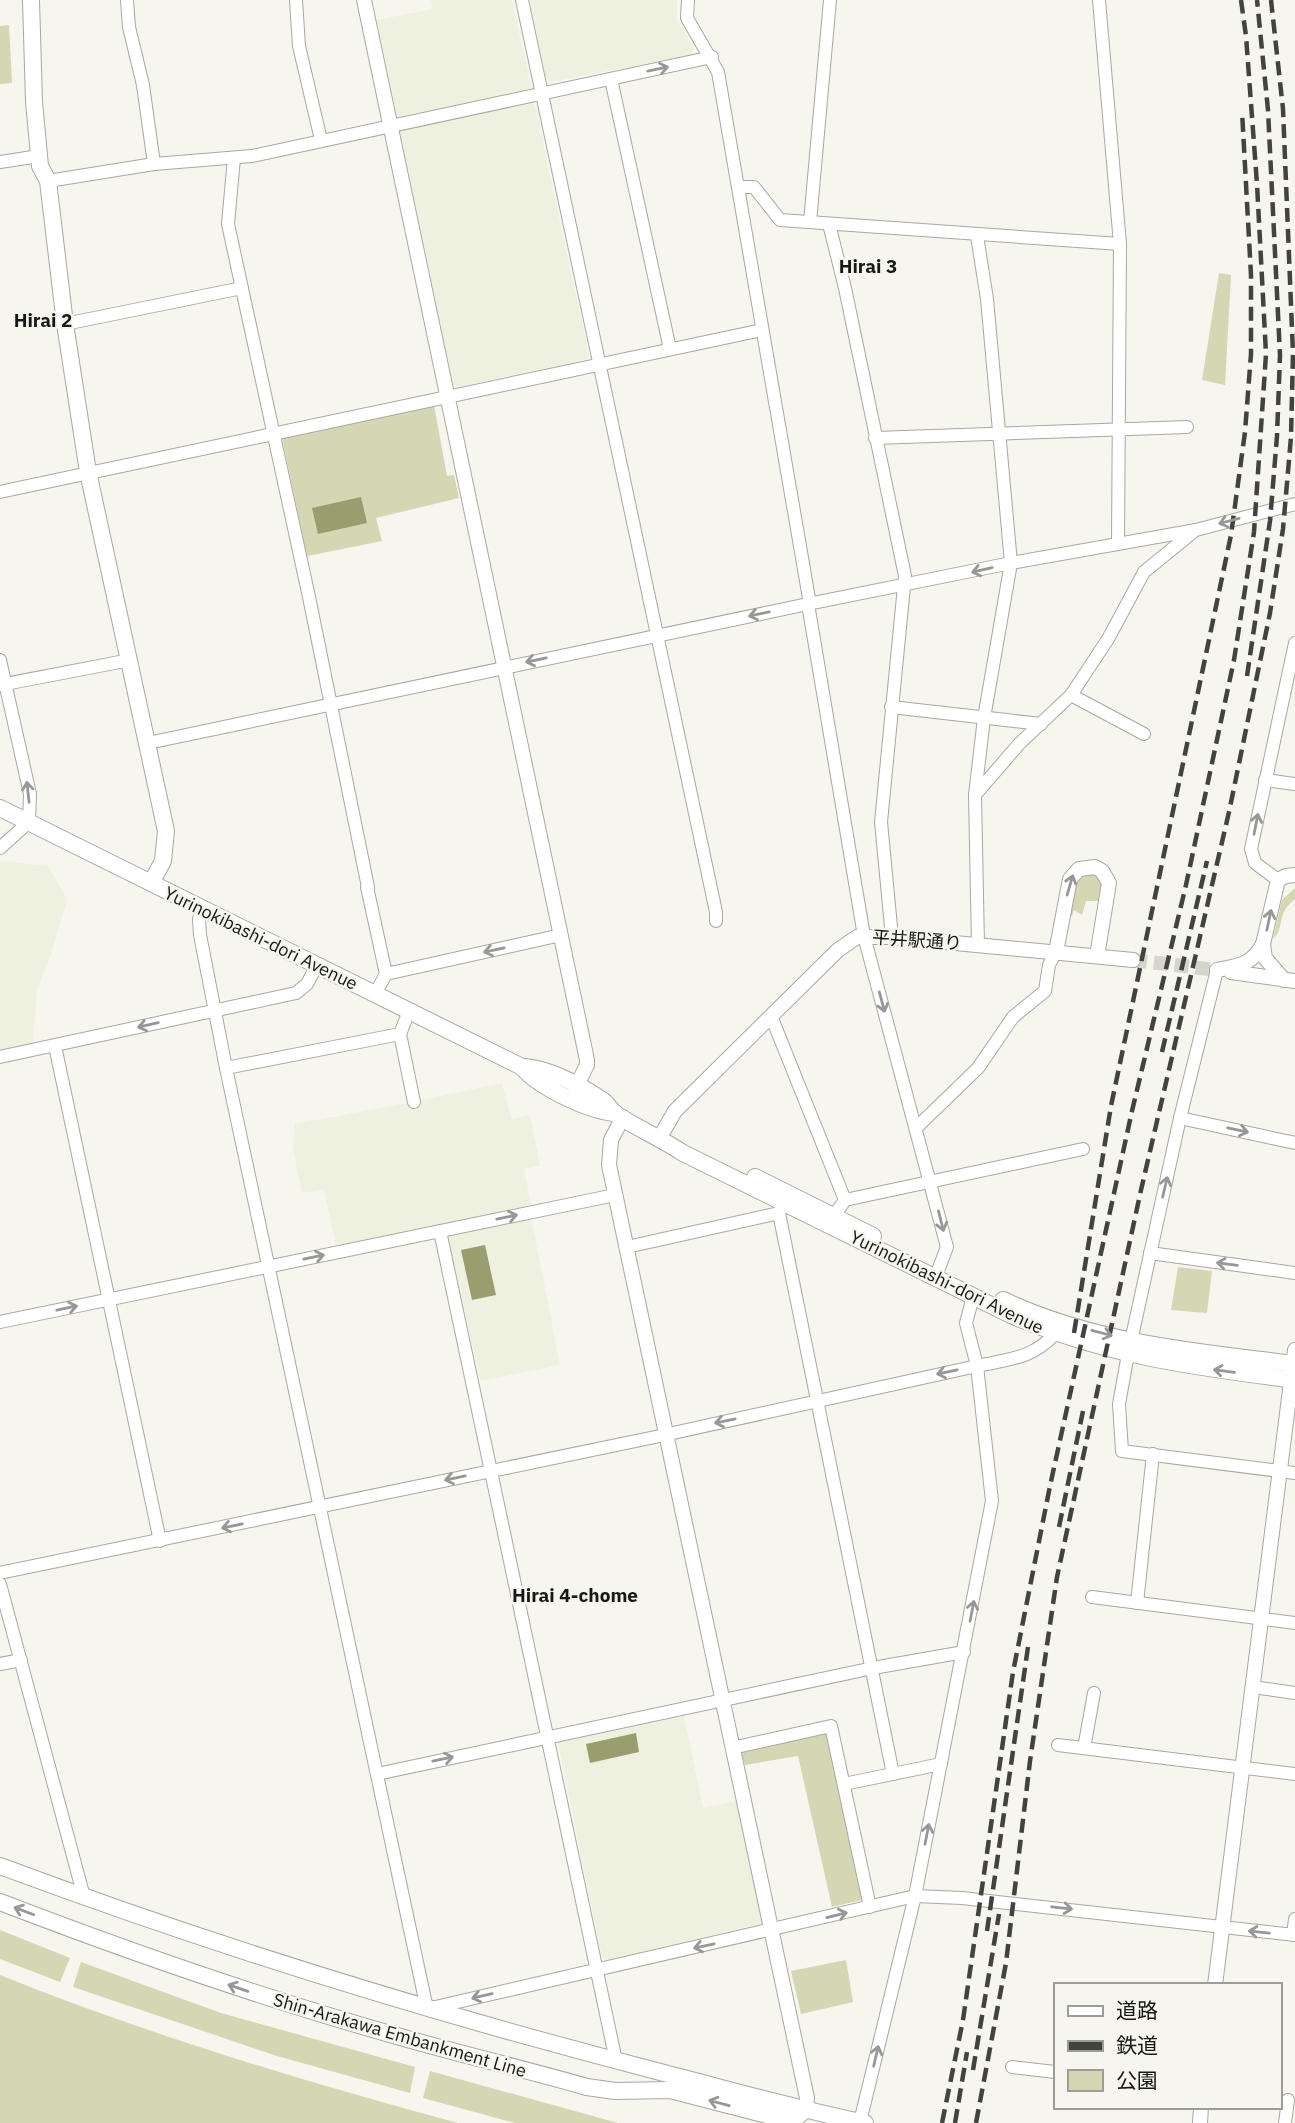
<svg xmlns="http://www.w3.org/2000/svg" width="1295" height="2123" font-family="'IBM Plex Sans','Noto Sans JP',sans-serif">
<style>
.built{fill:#eef0e0}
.green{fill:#d4d6b4}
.water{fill:#9a9d6e}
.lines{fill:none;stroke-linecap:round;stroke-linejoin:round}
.tertiary-tunnel{stroke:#d5d5ce;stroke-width:14;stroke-dasharray:14 7;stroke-linecap:butt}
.minor-casing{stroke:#a7a8a1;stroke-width:14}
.tertiary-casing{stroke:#a7a8a1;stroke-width:16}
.secondary-casing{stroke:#a7a8a1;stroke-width:18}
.minor{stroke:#fff;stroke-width:12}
.tertiary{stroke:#fff;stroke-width:14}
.secondary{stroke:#fff;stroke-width:16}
.rail{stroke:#42423f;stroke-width:4.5;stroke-dasharray:14 7;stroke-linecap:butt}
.oneway{stroke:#979796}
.labels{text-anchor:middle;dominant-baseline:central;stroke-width:5;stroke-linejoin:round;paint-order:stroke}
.street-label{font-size:18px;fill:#171715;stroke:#f6f6ef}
.neighbourhood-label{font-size:19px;font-weight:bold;fill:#171715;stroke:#f6f6ef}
</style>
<rect width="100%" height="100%" fill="#f6f6ef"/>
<!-- built -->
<g class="built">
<polygon points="431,0 512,0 589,355 586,359 458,387 453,383 377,20 433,9"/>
<polygon points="530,0 677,0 677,21 694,48 691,55 551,82 546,79"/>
<polygon points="0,861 48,866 67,899 51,955 37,990 33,1044 0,1051"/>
<polygon points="502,1083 511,1119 530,1115 540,1166 524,1169 531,1204 511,1210 513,1220 531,1216 560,1365 481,1381 447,1235 506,1221 504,1211 336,1246 324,1189 302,1193 293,1149 295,1124 414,1102"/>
<polygon points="684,1716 703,1808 736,1801 762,1923 607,1961 602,1957 558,1742"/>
</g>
<!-- green -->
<g class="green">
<polygon points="9,25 12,83 0,84 0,26"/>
<polygon points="1219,273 1231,275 1225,385 1202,380"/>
<polygon points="434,405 447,476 454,475 459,498 376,518 382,541 307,556 282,437"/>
<polygon points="1093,870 1103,884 1099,901 1086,901 1082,915 1074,910 1072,916 1069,915 1076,878"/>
<path d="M1295,888V899C1276,913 1285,928 1273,939L1282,900Z"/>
<polygon points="1178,1267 1212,1271 1207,1313 1171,1310"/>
<polygon points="828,1733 862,1900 832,1907 798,1756 745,1765 741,1752"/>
<polygon points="0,1930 70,1958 60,1982 0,1959"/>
<polygon points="846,1960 853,2002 801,2014 791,1971"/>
<polygon points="81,1962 221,2013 415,2067 410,2093 277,2056 73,1987"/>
<path d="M0,1975C149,2035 303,2081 458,2123H0Z"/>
<polygon points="430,2071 618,2123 515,2123 423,2098"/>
</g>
<!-- water -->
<g class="water">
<polygon points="361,497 367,523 318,534 312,508"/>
<polygon points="485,1245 496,1295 472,1300 461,1250"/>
<polygon points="636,1733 639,1752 590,1763 586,1744"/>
</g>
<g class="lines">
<!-- tertiary-tunnel -->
<polyline class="tertiary-tunnel" points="1133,960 1217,970"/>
<!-- minor casing -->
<g class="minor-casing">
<g id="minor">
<polyline points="127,0 129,27 143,85 154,164"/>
<polyline points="296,0 299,46 321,140"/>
<polyline points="522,0 716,912 716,921"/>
<polyline points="688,0 687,18 718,72 810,604"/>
<polyline points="611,79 670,349"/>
<polyline points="234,158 228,224 309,597 368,887"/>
<polyline points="0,162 39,156"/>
<polyline points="48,181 154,164 252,156 712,57"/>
<polyline points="739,187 754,187 780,220 1120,244 1099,0"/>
<polyline points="810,222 830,0"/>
<polyline points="829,224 845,288 905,576 881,822 892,937"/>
<polyline points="65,324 242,288"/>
<polyline points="875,438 1187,427"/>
<polyline points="0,492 762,330"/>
<polyline points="1118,543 1120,244"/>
<polyline points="808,604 864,936 947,1247 939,1268"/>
<polyline points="0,660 30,794 29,822 0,848"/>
<polyline points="0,685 130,660"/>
<polyline points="1071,695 1144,734"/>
<polyline points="891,707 1041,724"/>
<polyline points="148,743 808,604 1011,563 1196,530 1295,504"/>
<polyline points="1265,780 1295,784"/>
<polyline points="975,795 984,718 1011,563 987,299 977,236"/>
<polyline points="1278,880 1255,863 1251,849 1295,643"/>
<polyline points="367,887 386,974 375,994"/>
<polyline points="204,908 199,919 200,935 226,1068 427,2009 915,1896 962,1898 1295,1935"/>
<polyline points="978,945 975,795 1019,744 1071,695 1108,639 1144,572 1193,532"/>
<polyline points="386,974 561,935"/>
<polyline points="771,1016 845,1200 834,1216"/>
<polyline points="400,1034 414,1102"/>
<polyline points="55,1046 160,1541"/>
<polyline points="0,1057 296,993 307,984 317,965"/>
<polyline points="226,1068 400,1034 409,1011"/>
<polyline points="1180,1118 1295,1143"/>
<polyline points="916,1128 978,1068 1013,1017 1045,991 1049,965 1056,952"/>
<polyline points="845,1200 1083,1149"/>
<polyline points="782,1203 779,1213 893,1774"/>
<polyline points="440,1231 616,2061"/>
<polyline points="627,1247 779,1213"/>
<polyline points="1150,1253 1295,1273"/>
<polyline points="0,1322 615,1195"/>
<polyline points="1131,1341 1180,1118 1217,970"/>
<polyline points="1128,1354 1119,1404 1122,1451 1295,1473"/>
<path d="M0,1573L655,1437L977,1366C1009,1359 1032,1359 1055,1334"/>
<polyline points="0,1584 84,1897"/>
<polyline points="1092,1597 1295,1623"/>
<polyline points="1137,1603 1153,1454"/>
<polyline points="0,1664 21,1660"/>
<polyline points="1253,1687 1295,1693"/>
<polyline points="1058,1745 1295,1774"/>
<polyline points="732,1748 831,1726 870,1907"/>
<polyline points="1084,1748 1094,1693"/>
<polyline points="377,1774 873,1668 964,1652"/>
<polyline points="844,1784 941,1764"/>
<polyline points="1293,1935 1295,1919"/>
<polyline points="1012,2067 1055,2072"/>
<polyline points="860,2122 915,1896 992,1501 977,1366 966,1323 973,1297"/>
<polyline points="1285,2123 1288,2100"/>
</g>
</g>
<!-- tertiary casing -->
<g class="tertiary-casing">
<g id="tertiary">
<polyline points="364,0 587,1060 587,1065 576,1087"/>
<polyline points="1263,944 1265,958 1284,980"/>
<polyline points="1056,952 1070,879 1079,869 1095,867 1102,871 1109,883 1097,956"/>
<path d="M1217,970C1238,966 1252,965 1263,944L1278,880L1286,876L1295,875"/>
<polyline points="1231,972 1295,981"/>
<polyline points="623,1117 611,1140 609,1165 807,2098 806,2109"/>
<polyline points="660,1137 675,1111 838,950 857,937 892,937 1133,960"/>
<polyline points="1215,1985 1295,1350"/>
<polyline points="1200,2123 1201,2107"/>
</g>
</g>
<!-- secondary casing -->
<g class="secondary-casing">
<g id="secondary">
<polyline points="31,0 34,102 40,166 48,181 65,324 88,472 166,831 163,861 151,883"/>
<path d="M0,808L522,1067C546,1067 582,1086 602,1100C608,1104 611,1111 617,1115C639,1129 662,1139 683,1153L1013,1316C1108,1356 1194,1367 1295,1380"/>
<path d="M522,1067C538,1087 589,1111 615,1113"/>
<polyline points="755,1177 873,1236"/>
<path d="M1003,1300C1094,1343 1197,1352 1295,1364"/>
<path d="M0,1866C217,1947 439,2015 664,2073C730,2090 797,2109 865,2123"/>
<path d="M0,1902C130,1952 262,1998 397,2036C460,2054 524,2069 587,2087L615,2091L670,2090L782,2119L797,2117L806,2109"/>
</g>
</g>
<!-- minor -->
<use href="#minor" class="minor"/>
<!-- tertiary -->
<use href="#tertiary" class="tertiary"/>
<!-- secondary -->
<use href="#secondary" class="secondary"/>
<!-- rail -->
<g class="rail">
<polyline points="1247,676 1270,521 1277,436 1280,355 1268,110 1257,0"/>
<polyline points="1162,1052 1207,861"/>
<polyline points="1074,1333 1111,1106 1231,535 1245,432 1251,354 1251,275 1242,111"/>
<polyline points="1059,1527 1083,1411"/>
<polyline points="987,1931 1028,1647"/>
<polyline points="973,2070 999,1914"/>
<polyline points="942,2123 963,2020 1013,1672 1050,1486 1132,1111 1186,885 1234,660 1254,532 1266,354 1257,184 1246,36 1241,0"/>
<polyline points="955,2123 967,2052"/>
<polyline points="976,2123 1006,1963 1030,1761 1057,1577 1141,1190 1229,812 1270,613 1283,529 1291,437 1293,354 1283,109 1271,0"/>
</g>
</g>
<!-- one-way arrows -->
<defs><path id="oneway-shaft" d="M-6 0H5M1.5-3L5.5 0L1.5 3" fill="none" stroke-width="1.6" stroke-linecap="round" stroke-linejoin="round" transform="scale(1.75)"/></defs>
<g class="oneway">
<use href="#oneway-shaft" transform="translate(658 69) rotate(-12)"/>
<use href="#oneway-shaft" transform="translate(1229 521) rotate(165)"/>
<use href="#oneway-shaft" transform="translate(982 570) rotate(167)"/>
<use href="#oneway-shaft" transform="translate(759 614) rotate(168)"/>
<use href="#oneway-shaft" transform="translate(536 660) rotate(168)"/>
<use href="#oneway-shaft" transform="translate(28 792) rotate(-96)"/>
<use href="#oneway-shaft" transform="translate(1256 824) rotate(-79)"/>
<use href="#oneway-shaft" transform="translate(1070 885) rotate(-74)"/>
<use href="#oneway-shaft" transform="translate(1269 920) rotate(-78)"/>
<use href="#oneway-shaft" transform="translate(494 950) rotate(168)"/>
<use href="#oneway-shaft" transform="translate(882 1002) rotate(75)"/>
<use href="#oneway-shaft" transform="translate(148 1025) rotate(167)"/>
<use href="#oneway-shaft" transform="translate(1238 1130) rotate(12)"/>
<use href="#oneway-shaft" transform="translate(1165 1187) rotate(-77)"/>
<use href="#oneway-shaft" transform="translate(507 1217) rotate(-12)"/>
<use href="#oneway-shaft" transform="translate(941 1221) rotate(76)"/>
<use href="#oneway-shaft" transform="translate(314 1257) rotate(-12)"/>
<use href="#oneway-shaft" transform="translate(1227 1264) rotate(-172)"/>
<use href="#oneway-shaft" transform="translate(67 1308) rotate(-12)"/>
<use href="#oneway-shaft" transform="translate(1102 1333) rotate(15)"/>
<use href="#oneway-shaft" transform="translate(1224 1371) rotate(-172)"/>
<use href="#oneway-shaft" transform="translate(947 1372) rotate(168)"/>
<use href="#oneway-shaft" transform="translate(725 1421) rotate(168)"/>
<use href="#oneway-shaft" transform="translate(455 1478) rotate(168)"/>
<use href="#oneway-shaft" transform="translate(232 1526) rotate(168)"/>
<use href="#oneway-shaft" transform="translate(972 1611) rotate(-79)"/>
<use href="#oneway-shaft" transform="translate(443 1759) rotate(-12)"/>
<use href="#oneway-shaft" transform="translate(927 1834) rotate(-79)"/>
<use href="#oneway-shaft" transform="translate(1062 1908) rotate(6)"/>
<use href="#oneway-shaft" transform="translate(24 1911) rotate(-159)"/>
<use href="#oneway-shaft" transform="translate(837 1915) rotate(-14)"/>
<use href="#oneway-shaft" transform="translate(1259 1932) rotate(-174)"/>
<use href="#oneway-shaft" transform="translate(704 1946) rotate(168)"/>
<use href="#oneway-shaft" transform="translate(238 1988) rotate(-161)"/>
<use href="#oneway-shaft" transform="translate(482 1996) rotate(167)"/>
<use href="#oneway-shaft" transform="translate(876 2056) rotate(-77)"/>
<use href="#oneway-shaft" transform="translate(719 2103) rotate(-165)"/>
</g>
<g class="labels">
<!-- street labels -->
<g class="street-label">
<text transform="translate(261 938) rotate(26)">Yurinokibashi-dori Avenue</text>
<text transform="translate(917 940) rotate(4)">平井駅通り</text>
<text transform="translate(947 1282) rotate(26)">Yurinokibashi-dori Avenue</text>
<text transform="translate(400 2035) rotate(16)">Shin-Arakawa Embankment Line</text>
</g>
<!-- neighbourhood labels -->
<g class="neighbourhood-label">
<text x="868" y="266">Hirai 3</text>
<text x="43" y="320">Hirai 2</text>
<text x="575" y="1595">Hirai 4-chome</text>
</g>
</g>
<!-- legend -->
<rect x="1054" y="1983" width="228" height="126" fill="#f6f6ef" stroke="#9d9d98" stroke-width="2"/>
<rect x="1068" y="2006" width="35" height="10" fill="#ffffff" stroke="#9d9d98" stroke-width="2"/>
<text x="1116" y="2018" font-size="21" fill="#171715">道路</text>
<rect x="1068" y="2041" width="35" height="10" fill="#42423f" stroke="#9d9d98" stroke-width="2"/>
<text x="1116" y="2053" font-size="21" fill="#171715">鉄道</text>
<rect x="1068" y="2070" width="35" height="21" fill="#d4d6b4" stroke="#9d9d98" stroke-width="2"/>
<text x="1116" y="2088" font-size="21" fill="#171715">公園</text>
</svg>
